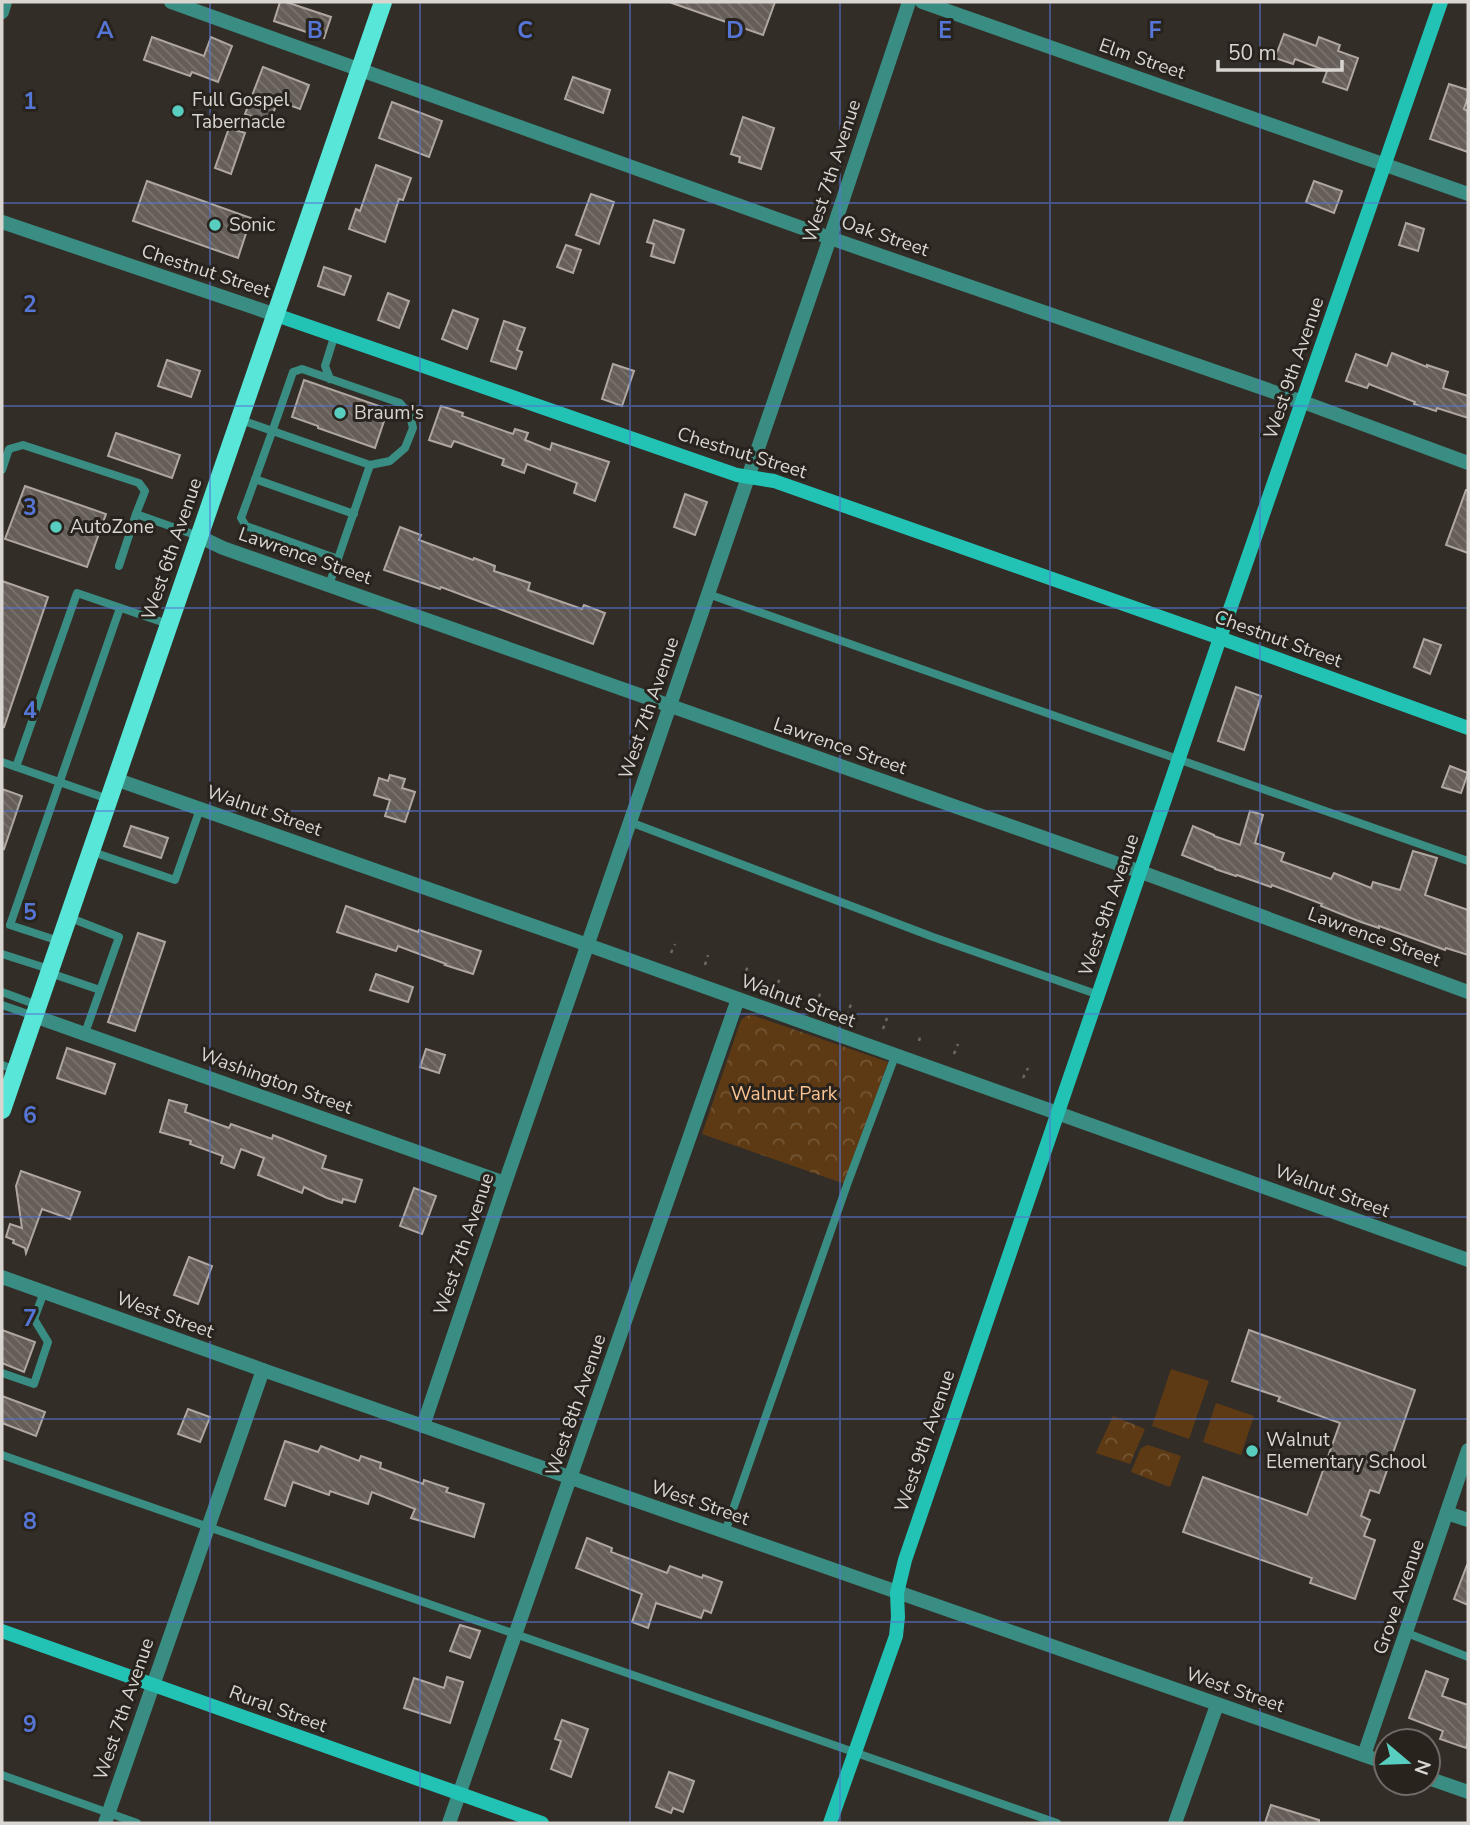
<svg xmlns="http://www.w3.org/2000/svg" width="1470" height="1825" font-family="'Nunito Sans',sans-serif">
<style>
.forest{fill:url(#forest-crowns)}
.pitch{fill:#5e3a14}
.building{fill:url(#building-back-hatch);stroke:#afa79f;stroke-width:2}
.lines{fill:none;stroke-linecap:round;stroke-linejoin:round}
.path{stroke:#6c6761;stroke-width:2.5;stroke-dasharray:3.5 5;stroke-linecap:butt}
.lane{stroke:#398d83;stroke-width:8}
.street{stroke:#398d83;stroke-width:14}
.secondary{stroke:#22c2b4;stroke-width:14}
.primary{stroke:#57e6d7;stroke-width:18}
.grid{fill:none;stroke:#5576d6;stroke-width:2;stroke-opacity:0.55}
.poi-dot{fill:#58cec0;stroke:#29231d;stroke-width:2.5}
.labels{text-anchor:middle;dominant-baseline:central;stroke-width:6;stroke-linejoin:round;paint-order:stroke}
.street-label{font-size:19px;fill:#d9d5d1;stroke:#29231d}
.poi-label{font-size:19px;fill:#d9d5d1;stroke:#29231d;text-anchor:start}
.park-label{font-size:19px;fill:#fbc391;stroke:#29231d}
.grid-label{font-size:23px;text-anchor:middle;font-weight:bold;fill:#5576d6;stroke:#29231d;stroke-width:6;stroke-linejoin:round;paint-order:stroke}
</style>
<defs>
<pattern id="forest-crowns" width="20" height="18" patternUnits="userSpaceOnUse" patternTransform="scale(1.75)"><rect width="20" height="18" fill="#5e3a14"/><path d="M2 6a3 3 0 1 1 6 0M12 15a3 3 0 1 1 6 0" fill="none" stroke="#745635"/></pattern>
<pattern id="building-back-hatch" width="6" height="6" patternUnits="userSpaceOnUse" patternTransform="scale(1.75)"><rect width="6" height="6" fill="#655d57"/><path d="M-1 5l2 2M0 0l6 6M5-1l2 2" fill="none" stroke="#7a736e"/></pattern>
</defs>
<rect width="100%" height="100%" fill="#332d27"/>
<!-- forest -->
<g class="forest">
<polygon points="752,1015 888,1062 845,1184 702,1134 741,1020 746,1016"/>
<polygon points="1113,1416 1145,1429 1130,1464 1096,1453"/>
<polygon points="1148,1445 1181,1456 1170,1487 1131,1472 1141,1448"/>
</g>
<!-- pitch -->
<g class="pitch">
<polygon points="1171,1369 1209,1381 1189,1439 1152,1426"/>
<polygon points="1216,1403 1254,1416 1241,1455 1203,1442"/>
</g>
<!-- building -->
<g class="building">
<polygon points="280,2 286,2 331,17 324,38 274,21"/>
<polygon points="673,2 775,2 763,35 672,3"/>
<polygon points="1284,34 1316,46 1319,37 1340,45 1338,51 1358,58 1347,90 1323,82 1327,71 1295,59 1293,64 1275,58"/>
<polygon points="152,37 204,56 211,37 232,46 218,82 192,72 190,76 144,60"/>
<polygon points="263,67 309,85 300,109 278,101 269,123 245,114"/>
<polygon points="573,77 610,90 603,113 565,99"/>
<polygon points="1449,84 1468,90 1468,97 1464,109 1468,111 1468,152 1430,139"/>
<polygon points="392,102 442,121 429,157 379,138"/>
<polygon points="743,117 774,128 761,169 739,162 740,157 731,154"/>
<polygon points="229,128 245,133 231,174 215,168"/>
<polygon points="376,165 411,178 403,200 399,199 385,242 349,229 356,209 360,211"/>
<polygon points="147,181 251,218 238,258 133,221"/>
<polygon points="1314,181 1342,191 1334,213 1306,202"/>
<polygon points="591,194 614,202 599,244 576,235"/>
<polygon points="654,220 684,230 674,263 651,256 654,244 647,242"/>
<polygon points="1406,223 1424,229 1418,251 1399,245"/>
<polygon points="566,245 581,250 573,273 557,267"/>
<polygon points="324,267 351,276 344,295 318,286"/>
<polygon points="388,293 409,301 399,328 378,320"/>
<polygon points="453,310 478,319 467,349 442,339"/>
<polygon points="504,321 525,328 517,350 522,352 516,369 491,361"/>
<polygon points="1392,353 1427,367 1427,365 1448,372 1443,388 1468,396 1468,418 1437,408 1436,411 1414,404 1415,402 1369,384 1367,388 1346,381 1356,354 1387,366"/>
<polygon points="167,360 200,371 191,397 158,386"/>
<polygon points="613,364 634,371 622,406 602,399"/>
<polygon points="304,380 388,409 375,448 318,428 318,426 292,417"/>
<polygon points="441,406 463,413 462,416 513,434 515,429 528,433 525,440 550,450 552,443 609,462 595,501 574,493 577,483 527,464 524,473 502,465 504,459 454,441 451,447 429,440"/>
<polygon points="116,433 180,455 172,478 108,456"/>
<polygon points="25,486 106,514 87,567 5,539"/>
<polygon points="1466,490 1468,490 1468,553 1446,545"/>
<polygon points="685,494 707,502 695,535 674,527"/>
<polygon points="400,527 421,535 419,540 473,560 474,558 495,566 494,571 530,583 528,590 582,609 584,605 605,613 593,644 441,587 440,589 384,570"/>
<polygon points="2,581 48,597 4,727 2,726"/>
<polygon points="1424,639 1441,645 1430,674 1414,667"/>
<polygon points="1236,687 1261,696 1244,750 1218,741"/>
<polygon points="1450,766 1468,773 1461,793 1442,787"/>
<polygon points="390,775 405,779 402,788 415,792 405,822 385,816 390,800 374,795 379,778 388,781"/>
<polygon points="2,789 22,796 4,849 2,848"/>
<polygon points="1250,811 1263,815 1255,843 1284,853 1281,861 1331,879 1334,873 1371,888 1373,882 1400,890 1413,851 1437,858 1425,895 1468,910 1468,955 1446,948 1445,950 1379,926 1379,928 1361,922 1321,906 1322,904 1272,885 1271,887 1237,875 1236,876 1215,869 1215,868 1182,855 1193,826 1214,835 1214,836 1240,845"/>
<polygon points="131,826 168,838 161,858 124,846"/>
<polygon points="346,906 418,932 419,930 481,951 473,974 445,965 446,964 398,946 396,951 337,932"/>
<polygon points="138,933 165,942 135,1031 108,1022"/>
<polygon points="376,974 413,987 408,1002 370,990"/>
<polygon points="67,1048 115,1064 105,1094 57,1078"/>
<polygon points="426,1049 445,1055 439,1073 420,1067"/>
<polygon points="169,1100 187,1105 185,1112 229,1128 231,1124 272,1139 273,1135 326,1156 322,1168 362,1180 355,1202 343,1199 342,1203 327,1198 304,1187 302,1193 258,1175 264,1158 241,1149 234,1168 221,1163 223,1156 190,1144 191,1141 160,1132"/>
<polygon points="21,1171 80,1192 70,1219 42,1209 26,1253 25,1248 13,1243 14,1240 6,1237 10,1224 22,1228 16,1186"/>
<polygon points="414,1188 436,1196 422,1234 400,1226"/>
<polygon points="189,1257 212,1266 198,1304 174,1295"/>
<polygon points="2,1330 35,1342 24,1372 2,1363"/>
<polygon points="1249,1330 1415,1390 1379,1493 1370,1490 1361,1516 1370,1520 1364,1536 1375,1540 1355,1599 1310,1583 1312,1578 1183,1532 1203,1477 1307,1515 1340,1423 1278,1401 1280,1397 1232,1381"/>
<polygon points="2,1396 45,1412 36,1436 2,1423"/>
<polygon points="188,1409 210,1417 200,1442 178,1434"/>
<polygon points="285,1441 318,1452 321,1446 359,1461 361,1456 381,1463 380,1468 423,1484 424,1480 448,1488 446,1492 484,1504 474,1537 411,1518 415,1509 372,1492 368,1504 330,1491 329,1495 293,1482 285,1506 265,1499"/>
<polygon points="587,1538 612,1548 611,1552 667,1573 670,1566 702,1578 703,1575 722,1582 711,1613 704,1610 701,1618 656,1603 648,1628 632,1622 642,1594 576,1568"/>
<polygon points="1467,1565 1468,1565 1468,1605 1454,1599"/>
<polygon points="460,1625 480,1631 470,1658 450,1651"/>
<polygon points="1426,1671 1448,1679 1442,1696 1468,1705 1468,1741 1466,1748 1440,1739 1443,1731 1409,1718"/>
<polygon points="447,1677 463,1682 450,1723 404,1708 414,1678 444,1688"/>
<polygon points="562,1720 588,1729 571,1777 551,1769 561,1741 555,1739"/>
<polygon points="669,1772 694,1781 683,1812 673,1808 671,1813 656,1807"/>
<polygon points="1271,1805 1319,1820 1319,1823 1265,1823"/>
</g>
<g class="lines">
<!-- path -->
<g class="path">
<polyline points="671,953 675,944"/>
<polyline points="705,965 708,955"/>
<polyline points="743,979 748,966"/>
<polyline points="775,991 780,978"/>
<polyline points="816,1005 821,991"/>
<polyline points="847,1016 852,1001"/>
<polyline points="883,1029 887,1018"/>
<polyline points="919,1041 921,1034"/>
<polyline points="954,1054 958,1044"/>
<polyline points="1023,1078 1028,1068"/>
</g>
<!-- lane -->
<g class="lane">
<polyline points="330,379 325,366 335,334"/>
<path d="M241,420L370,465L390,461L405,448L413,428L410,415L400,403L302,369L293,372C276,421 259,469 241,518L246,526L338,559"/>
<polyline points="2,470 9,449 23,445 139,483 145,491 136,514 198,536"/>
<polyline points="255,479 354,514"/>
<polyline points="119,566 136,514"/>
<polyline points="329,585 370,465"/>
<polyline points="708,594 1468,861"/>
<polyline points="2,762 108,799"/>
<polyline points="16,767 77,593 168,624"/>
<polyline points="630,822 933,937 1099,995"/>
<polyline points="90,851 175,880 200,809"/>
<polyline points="68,917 119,937 85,1033"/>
<polyline points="59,941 10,925 120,608"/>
<polyline points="2,954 49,969"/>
<polyline points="50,973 100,990"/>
<polyline points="2,992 37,1005"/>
<polyline points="2,1005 34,1016"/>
<polyline points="2,1065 16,1070"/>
<polyline points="2,1373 34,1384 48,1342 34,1319 44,1292"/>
<polyline points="2,1455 1057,1823"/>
<polyline points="725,1532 848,1182 895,1056"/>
<polyline points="1407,1633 1468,1657"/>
<polyline points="2,1775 137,1823"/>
</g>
<!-- street -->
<g class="street">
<polyline points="171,2 830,238 1303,402 1468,463"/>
<polyline points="922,2 1468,194"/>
<polyline points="2,12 5,2"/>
<polyline points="2,222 276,315"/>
<polyline points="198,536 223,548 1141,872 1468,992"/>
<polyline points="115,779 571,939 1468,1260"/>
<polyline points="34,1016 505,1183"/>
<polyline points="2,1277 263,1370 1386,1763"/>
<polyline points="423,1426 505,1183 630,822 830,238 909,2"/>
<polyline points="1447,1513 1468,1520"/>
<polyline points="1364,1755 1468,1450"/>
<polyline points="1428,1778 1468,1792"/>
<polyline points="105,1823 263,1370"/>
<polyline points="449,1823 738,999"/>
<polyline points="1175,1823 1217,1705"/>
</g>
<!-- secondary -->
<g class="secondary">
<polyline points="276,315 737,475 774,481 1220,638 1468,728"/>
<polyline points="2,1631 542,1823"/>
<polyline points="830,1823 896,1636 898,1617 897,1593 905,1560 1220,638 1441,2"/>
</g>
<!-- primary -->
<polyline class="primary" points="2,1110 383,2"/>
</g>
<!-- grid -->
<path class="grid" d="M210,2V1823M420,2V1823M630,2V1823M840,2V1823M1050,2V1823M1260,2V1823M2,203H1468M2,406H1468M2,608H1468M2,811H1468M2,1014H1468M2,1217H1468M2,1419H1468M2,1622H1468"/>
<!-- markers -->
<g class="poi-dot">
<circle cx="178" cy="111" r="7"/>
<circle cx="215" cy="225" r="7"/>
<circle cx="340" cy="413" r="7"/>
<circle cx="56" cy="527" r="7"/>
<circle cx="1252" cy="1451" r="7"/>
</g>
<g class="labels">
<!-- street labels -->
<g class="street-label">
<text transform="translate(1142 59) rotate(19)">Elm Street</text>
<text transform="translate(832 171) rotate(-72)">West 7th Avenue</text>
<text transform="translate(885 236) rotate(19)">Oak Street</text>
<text transform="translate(206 271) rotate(18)">Chestnut Street</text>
<text transform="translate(1294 368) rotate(-71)">West 9th Avenue</text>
<text transform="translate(742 453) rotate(17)">Chestnut Street</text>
<text transform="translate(172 549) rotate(-71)">West 6th Avenue</text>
<text transform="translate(305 556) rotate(19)">Lawrence Street</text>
<text transform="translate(1278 639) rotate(20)">Chestnut Street</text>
<text transform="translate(649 708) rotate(-71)">West 7th Avenue</text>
<text transform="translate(840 746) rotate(19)">Lawrence Street</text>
<text transform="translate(264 811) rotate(19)">Walnut Street</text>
<text transform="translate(1109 905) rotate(-71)">West 9th Avenue</text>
<text transform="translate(1374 937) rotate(20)">Lawrence Street</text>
<text transform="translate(798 1001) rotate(20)">Walnut Street</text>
<text transform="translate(276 1081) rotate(20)">Washington Street</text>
<text transform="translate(1332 1191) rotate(20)">Walnut Street</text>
<text transform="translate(464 1244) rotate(-71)">West 7th Avenue</text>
<text transform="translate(165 1315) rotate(20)">West Street</text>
<text transform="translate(576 1405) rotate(-71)">West 8th Avenue</text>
<text transform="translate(925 1441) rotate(-71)">West 9th Avenue</text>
<text transform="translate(700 1503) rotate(19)">West Street</text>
<text transform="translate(1399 1597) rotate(-71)">Grove Avenue</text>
<text transform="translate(1235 1690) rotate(19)">West Street</text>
<text transform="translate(124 1709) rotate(-71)">West 7th Avenue</text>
<text transform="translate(278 1709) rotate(20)">Rural Street</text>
</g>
<!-- poi labels -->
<g class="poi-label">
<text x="192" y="100">Full Gospel<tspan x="192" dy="22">Tabernacle</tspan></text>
<text x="229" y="225">Sonic</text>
<text x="354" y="413">Braum's</text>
<text x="70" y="527">AutoZone</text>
<text x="1266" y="1440">Walnut<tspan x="1266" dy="22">Elementary School</tspan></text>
</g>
<!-- park labels -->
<g class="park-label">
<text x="784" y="1094">Walnut Park</text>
</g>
</g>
<g class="grid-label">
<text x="105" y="38">A</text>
<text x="315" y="38">B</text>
<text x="525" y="38">C</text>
<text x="735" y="38">D</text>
<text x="945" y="38">E</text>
<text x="1155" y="38">F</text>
<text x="30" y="109">1</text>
<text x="30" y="312">2</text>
<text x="30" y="515">3</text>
<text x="30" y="718">4</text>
<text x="30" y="920">5</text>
<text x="30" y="1123">6</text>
<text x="30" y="1326">7</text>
<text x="30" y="1529">8</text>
<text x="30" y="1732">9</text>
</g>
<!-- border -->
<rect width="1470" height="1825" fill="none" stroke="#d9d5d1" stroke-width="7"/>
<!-- north arrow -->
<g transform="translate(1407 1762) rotate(109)"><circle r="33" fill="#29231d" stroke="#6f6a65" stroke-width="2"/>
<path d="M0-5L12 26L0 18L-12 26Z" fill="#58cec0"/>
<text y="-10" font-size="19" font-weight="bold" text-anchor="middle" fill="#d9d5d1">N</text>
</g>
<!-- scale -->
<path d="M1218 60v10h124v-10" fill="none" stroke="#d9d5d1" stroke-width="3.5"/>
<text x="1228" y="60" font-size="21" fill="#d9d5d1" stroke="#29231d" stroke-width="5" paint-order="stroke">50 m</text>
</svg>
